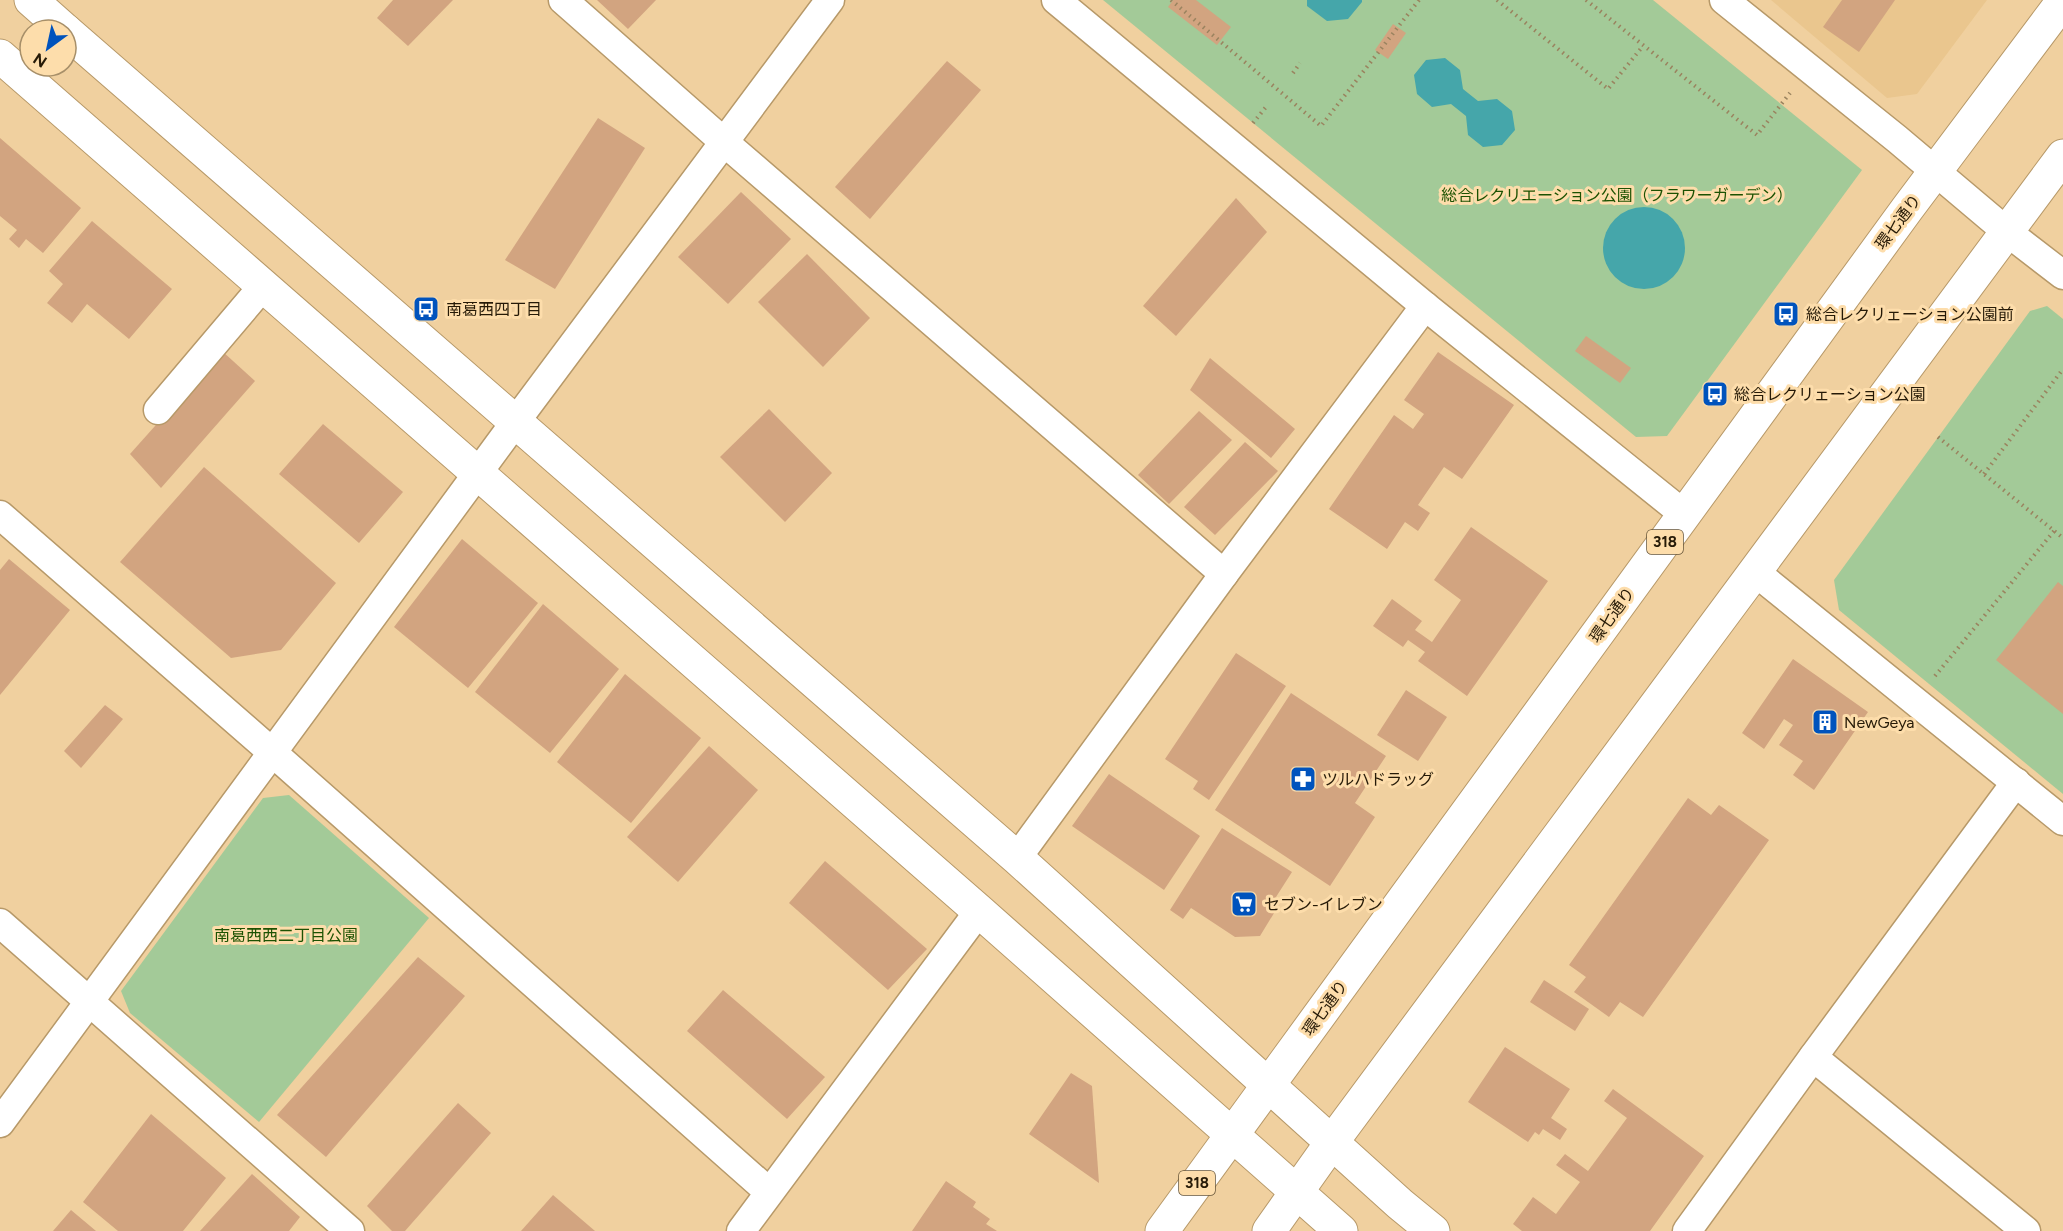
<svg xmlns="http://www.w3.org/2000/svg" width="2063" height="1231" font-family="Figtree,'Noto Sans JP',sans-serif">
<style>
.built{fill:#eac68e}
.green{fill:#a3ca98}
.water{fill:#45a6aa}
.building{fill:#d2a480}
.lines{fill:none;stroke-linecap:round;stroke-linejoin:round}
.street-casing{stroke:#b79969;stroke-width:31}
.secondary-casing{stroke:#b79969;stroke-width:35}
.primary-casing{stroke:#b79969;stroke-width:35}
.path{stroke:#9a835f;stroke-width:4;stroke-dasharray:1.5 4.5;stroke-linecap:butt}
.street{stroke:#fff;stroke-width:28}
.secondary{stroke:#fff;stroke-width:33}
.primary{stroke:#fff;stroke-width:33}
.labels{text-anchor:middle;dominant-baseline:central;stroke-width:6;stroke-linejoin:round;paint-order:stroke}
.shield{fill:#fdddab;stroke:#665438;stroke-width:1.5}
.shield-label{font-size:15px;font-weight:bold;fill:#261a07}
.park-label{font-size:16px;fill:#1c5202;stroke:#fdddab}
.street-label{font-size:16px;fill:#261a07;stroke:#fdddab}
.poi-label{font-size:16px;fill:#261a07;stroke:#fdddab;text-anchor:start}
</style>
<rect width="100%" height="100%" fill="#f0d09f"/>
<!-- built -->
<polygon class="built" points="1771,0 1987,0 1917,94 1887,98"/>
<!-- green -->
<g class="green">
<polygon points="1103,0 1653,0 1862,170 1667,436 1636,437"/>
<polygon points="2047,306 2063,319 2063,794 1839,610 1834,580 2030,311"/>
<polygon points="289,795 429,918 259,1122 130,1013 121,991 263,798"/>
</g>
<!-- water -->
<g class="water">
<polygon points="1307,0 1362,0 1362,2 1348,19 1327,21 1307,6"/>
<polygon points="1445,58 1460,70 1463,89 1478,101 1497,99 1512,111 1515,130 1502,145 1483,147 1468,135 1466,116 1451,104 1432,107 1417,94 1414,75 1426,60"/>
<circle cx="1644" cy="248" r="41"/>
</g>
<!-- building -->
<g class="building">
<polygon points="393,0 453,0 408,46 377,18"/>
<polygon points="597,0 656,0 628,29"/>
<polygon points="1173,0 1196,0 1231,27 1217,45 1168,7"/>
<polygon points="1842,0 1895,0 1859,52 1823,27"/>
<polygon points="1393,24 1406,33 1388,59 1375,50"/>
<polygon points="947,61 981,90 870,219 835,187"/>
<polygon points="598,118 645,148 555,289 505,260"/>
<polygon points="0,138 81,208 43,253 26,239 19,248 9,239 17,230 0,216"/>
<polygon points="741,192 791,239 728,304 678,257"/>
<polygon points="1236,198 1267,232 1176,336 1143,306"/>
<polygon points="92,221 172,289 129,339 87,304 72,323 47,303 63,284 49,271"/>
<polygon points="807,254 870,318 823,367 758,302"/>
<polygon points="1586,336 1631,368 1620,383 1575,351"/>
<polygon points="222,351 255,381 161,488 130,454"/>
<polygon points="1438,352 1514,405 1462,479 1444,467 1418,505 1430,513 1418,531 1405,522 1387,549 1329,509 1394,415 1413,429 1424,414 1404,400"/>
<polygon points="1210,358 1295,429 1271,458 1190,390"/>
<polygon points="769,409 832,473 785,522 720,457"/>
<polygon points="1199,411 1232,440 1169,504 1138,475"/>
<polygon points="323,424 403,492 359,543 279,474"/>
<polygon points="1245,442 1278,471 1215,535 1184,507"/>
<polygon points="204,467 336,583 281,650 231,658 120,562"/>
<polygon points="1471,527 1548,581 1467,696 1418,661 1425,652 1408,640 1403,647 1373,626 1392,599 1422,621 1415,630 1432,642 1461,600 1434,580"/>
<polygon points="462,539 538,603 468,688 394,627"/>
<polygon points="9,559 70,610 0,695 0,570"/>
<polygon points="2058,582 2063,586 2063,714 1996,660"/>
<polygon points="543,604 619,669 550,753 475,692"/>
<polygon points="1236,653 1286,686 1209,800 1193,789 1198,781 1165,759"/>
<polygon points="1793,659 1868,712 1814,790 1793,775 1803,761 1779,745 1793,725 1784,719 1764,749 1742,733"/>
<polygon points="625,674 701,738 631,823 557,762"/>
<polygon points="1406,690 1447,717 1418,761 1377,735"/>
<polygon points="1291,693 1386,756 1355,803 1375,817 1330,886 1215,810"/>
<polygon points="105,705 123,719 81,768 64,751"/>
<polygon points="709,746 758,790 678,882 627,837"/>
<polygon points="1109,774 1200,836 1164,890 1072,826"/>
<polygon points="1688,798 1711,815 1719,805 1769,840 1643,1017 1620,1002 1609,1017 1574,992 1586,977 1569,965"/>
<polygon points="1222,828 1292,872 1276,897 1282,900 1260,936 1235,937 1191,908 1183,919 1170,910"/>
<polygon points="825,861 927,949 888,990 789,903"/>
<polygon points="418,957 465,996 326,1157 277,1115"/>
<polygon points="1544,980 1589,1009 1575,1031 1530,1002"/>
<polygon points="723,990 825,1077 787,1119 687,1031"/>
<polygon points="1505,1047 1570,1089 1551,1118 1567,1129 1560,1140 1543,1129 1539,1135 1535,1132 1528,1142 1468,1102"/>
<polygon points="1071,1073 1092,1086 1099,1183 1029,1134"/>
<polygon points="1613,1089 1704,1156 1650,1231 1522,1231 1513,1224 1533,1197 1556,1214 1580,1182 1556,1165 1565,1154 1588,1171 1627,1118 1604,1101"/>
<polygon points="458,1103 491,1133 405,1231 392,1231 367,1206"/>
<polygon points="151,1114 226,1178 183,1231 118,1231 83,1202"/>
<polygon points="252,1174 300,1217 289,1231 200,1231"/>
<polygon points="946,1181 976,1202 973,1207 990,1219 986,1224 997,1231 912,1231"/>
<polygon points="553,1195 595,1231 521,1231"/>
<polygon points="71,1210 96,1231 53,1231"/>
</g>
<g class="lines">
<!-- street casing -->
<g class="street-casing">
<g id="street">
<polyline points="563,0 724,142 1224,574"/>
<polyline points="1056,0 1425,306 1685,515"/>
<polyline points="1724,0 1897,139 2006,231 2063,275"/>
<polyline points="158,410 263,286"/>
<polyline points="0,515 273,753 769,1192"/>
<polyline points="1754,571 2063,821"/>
<polyline points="1017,858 1224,574 1425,306"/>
<polyline points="0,923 350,1231"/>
<polyline points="1813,1057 2026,1231"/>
<polyline points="0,1123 516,421 830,0"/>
<polyline points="741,1231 979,911"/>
<polyline points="1687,1231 1813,1057 2016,782"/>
</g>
</g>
<!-- secondary casing -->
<g class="secondary-casing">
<g id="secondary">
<polyline points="31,0 65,30"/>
<polyline points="66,31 1017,858 1400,1204 1433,1231"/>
<polyline points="0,56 979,911 1341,1231"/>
</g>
</g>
<!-- primary casing -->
<g class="primary-casing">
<g id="primary">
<polyline points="1162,1231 1907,209 2063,1"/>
<polyline points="1269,1231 1332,1142 2063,156"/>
</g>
</g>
<!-- path -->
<g class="path">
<polyline points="1171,0 1321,126 1419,0"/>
<polyline points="1497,0 1608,89 1643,46"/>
<polyline points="1586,0 1757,135 1790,93"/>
<polyline points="1293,73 1300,63"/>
<polyline points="1253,123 1266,107"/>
<polyline points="1938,437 2063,538"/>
<polyline points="1984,474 2063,369"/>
<polyline points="1935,676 2054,531"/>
</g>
<!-- street -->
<use href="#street" class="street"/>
<!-- secondary -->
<use href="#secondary" class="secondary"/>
<!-- primary -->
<use href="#primary" class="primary"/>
</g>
<!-- icons -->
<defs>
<g id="bus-square" transform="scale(1.35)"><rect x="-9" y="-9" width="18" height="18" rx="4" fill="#0053bd" stroke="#fdddab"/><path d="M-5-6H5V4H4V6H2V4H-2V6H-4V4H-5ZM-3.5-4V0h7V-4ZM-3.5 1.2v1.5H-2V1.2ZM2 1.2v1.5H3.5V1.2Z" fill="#fff"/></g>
<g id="building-square" transform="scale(1.35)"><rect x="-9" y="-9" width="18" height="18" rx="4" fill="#0053bd" stroke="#fdddab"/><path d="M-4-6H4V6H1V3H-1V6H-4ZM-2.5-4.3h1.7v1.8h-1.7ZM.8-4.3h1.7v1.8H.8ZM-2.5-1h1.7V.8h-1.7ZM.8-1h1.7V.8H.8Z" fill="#fff"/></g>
<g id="pharmacy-square" transform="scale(1.35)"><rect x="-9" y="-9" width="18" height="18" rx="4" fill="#0053bd" stroke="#fdddab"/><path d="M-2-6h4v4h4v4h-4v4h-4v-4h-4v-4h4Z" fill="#fff"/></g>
<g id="supermarket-square" transform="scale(1.35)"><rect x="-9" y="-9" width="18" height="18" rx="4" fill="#0053bd" stroke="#fdddab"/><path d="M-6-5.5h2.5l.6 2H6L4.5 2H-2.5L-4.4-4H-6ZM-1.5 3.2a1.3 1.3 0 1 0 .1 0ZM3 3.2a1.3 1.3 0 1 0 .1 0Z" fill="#fff"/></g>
</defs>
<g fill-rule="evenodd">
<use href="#bus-square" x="426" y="309"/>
<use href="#bus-square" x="1786" y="314"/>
<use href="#bus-square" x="1715" y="394"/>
<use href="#building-square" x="1825" y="722"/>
<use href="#pharmacy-square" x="1303" y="779"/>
<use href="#supermarket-square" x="1244" y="904"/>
</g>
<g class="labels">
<!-- shield labels -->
<g class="shield">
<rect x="1647" y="530" width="36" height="24" rx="4.5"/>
<rect x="1179" y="1171" width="36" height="24" rx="4.5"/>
</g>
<g class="shield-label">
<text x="1665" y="542">318</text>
<text x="1197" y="1183">318</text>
</g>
<!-- park labels -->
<g class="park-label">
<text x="1617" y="195">総合レクリエーション公園（フラワーガーデン）</text>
<text x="286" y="935">南葛西西二丁目公園</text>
</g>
<!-- street labels -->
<g class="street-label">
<text transform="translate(1898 222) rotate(-53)">環七通り</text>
<text transform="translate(1612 615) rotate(-54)">環七通り</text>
<text transform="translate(1325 1008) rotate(-54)">環七通り</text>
</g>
<!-- poi labels -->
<g class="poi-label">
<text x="446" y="309">南葛西四丁目</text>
<text x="1806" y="314">総合レクリェーション公園前</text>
<text x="1734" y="394">総合レクリェーション公園</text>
<text x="1844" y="722">NewGeya</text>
<text x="1322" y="779">ツルハドラッグ</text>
<text x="1264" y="904">セブン-イレブン</text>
</g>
</g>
<!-- north arrow -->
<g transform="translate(48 48) rotate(213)"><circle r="28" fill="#fdddab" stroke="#a78f69" stroke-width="1.5"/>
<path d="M0-4.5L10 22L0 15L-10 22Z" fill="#0053bd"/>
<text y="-9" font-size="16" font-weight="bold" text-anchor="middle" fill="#261a07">N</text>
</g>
</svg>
